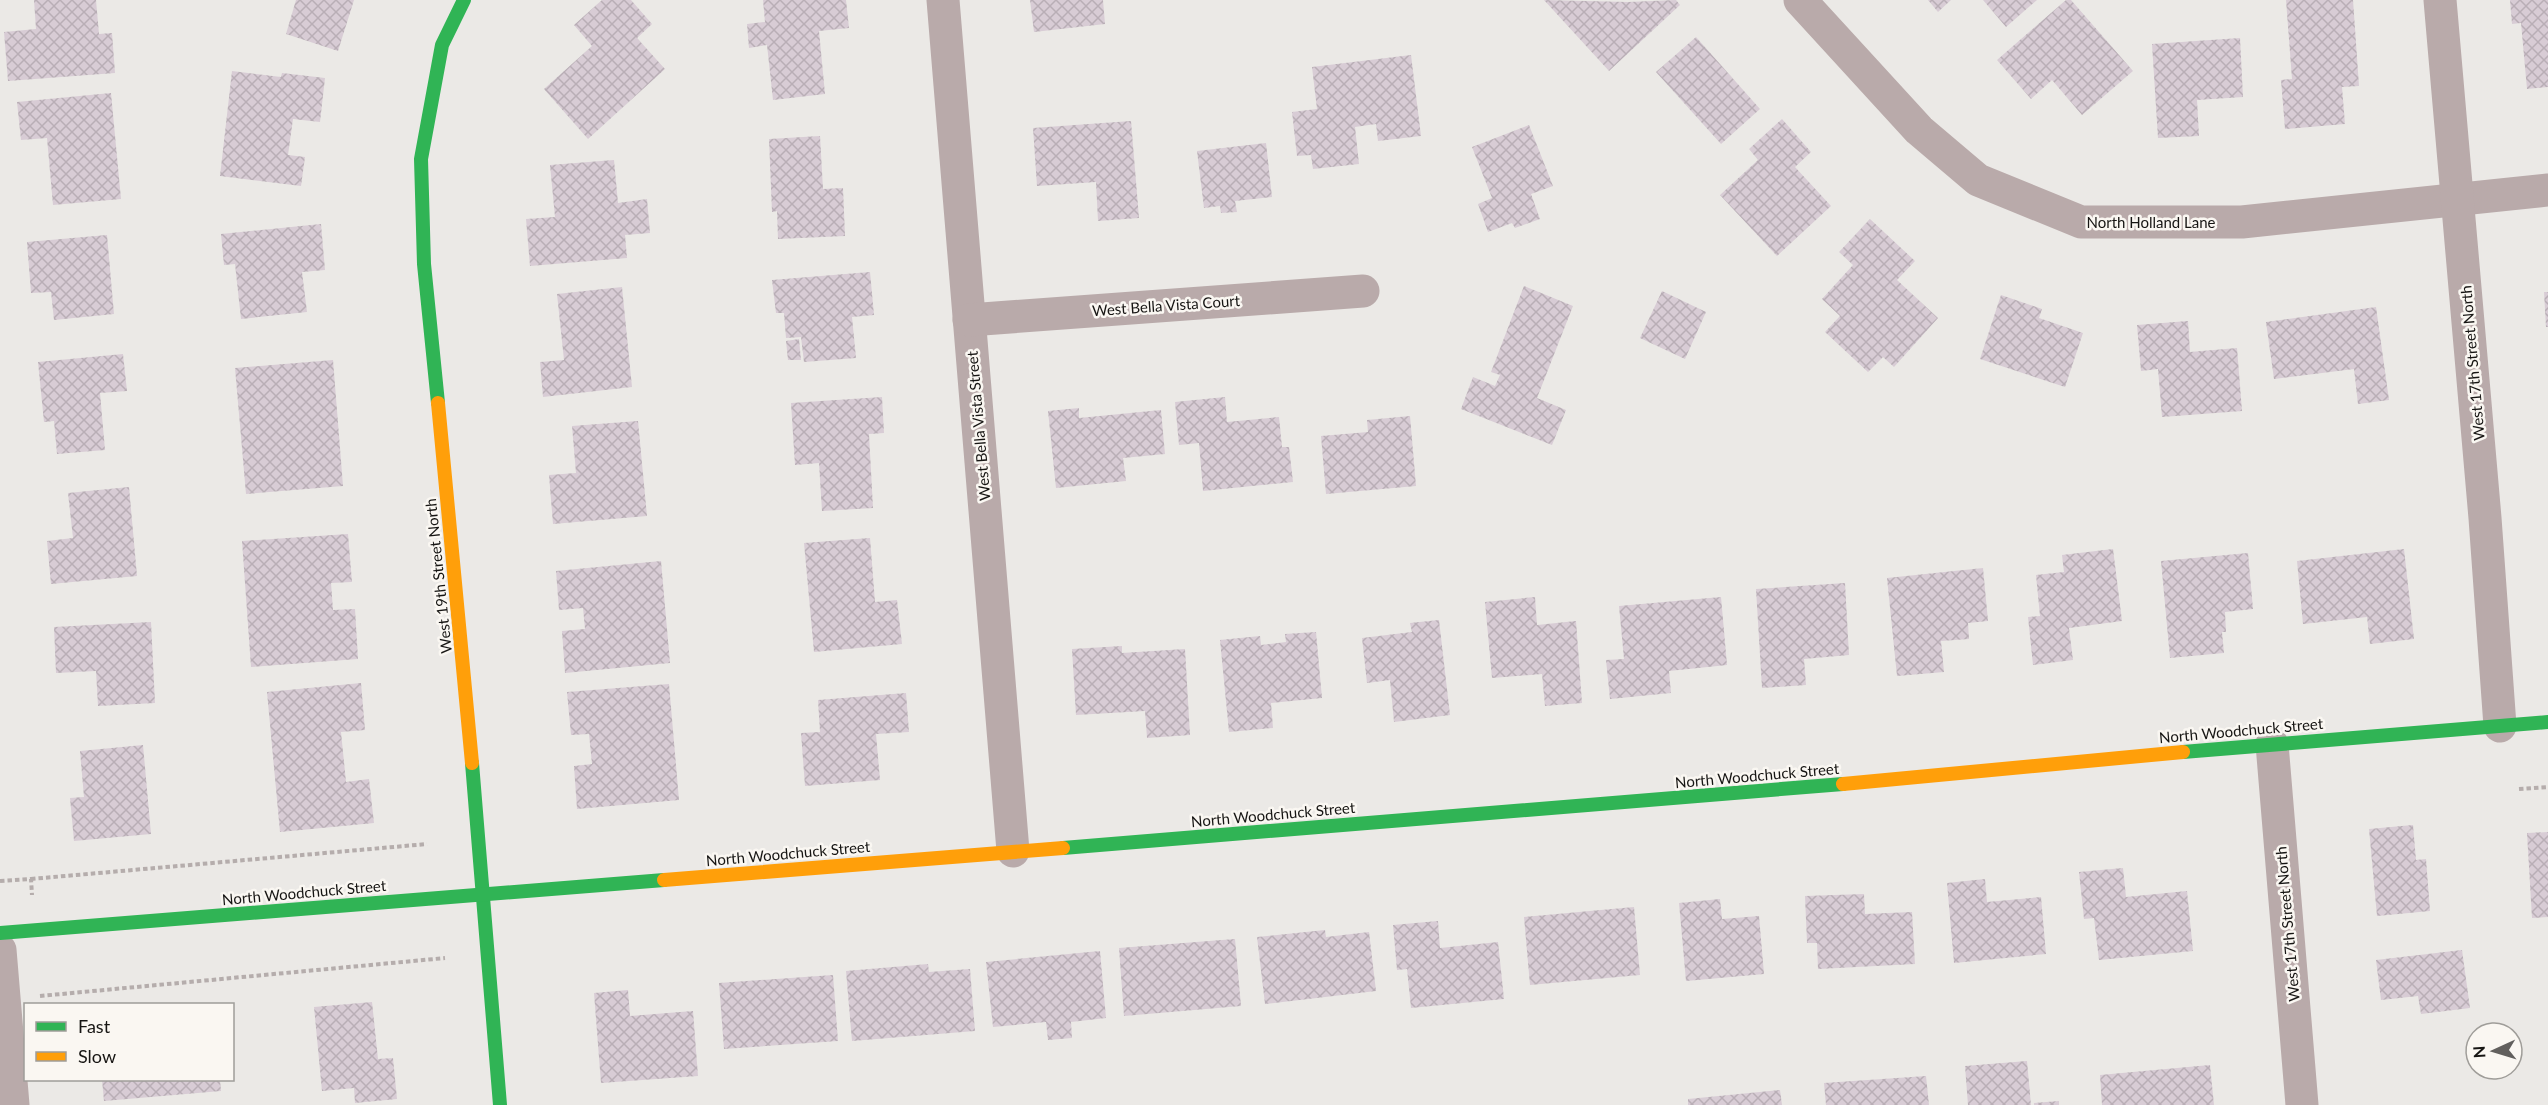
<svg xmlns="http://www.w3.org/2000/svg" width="2548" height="1105" font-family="Lato,sans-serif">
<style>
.building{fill:url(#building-cross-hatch)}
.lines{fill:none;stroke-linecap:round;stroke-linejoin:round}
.path{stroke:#b5adac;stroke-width:4;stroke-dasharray:4.5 3;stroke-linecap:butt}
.street{stroke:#b9aaaa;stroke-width:33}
.fast{stroke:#30b455;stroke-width:14}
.slow{stroke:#ff9f0a;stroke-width:14}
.labels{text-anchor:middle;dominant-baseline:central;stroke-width:5;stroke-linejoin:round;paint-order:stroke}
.street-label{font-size:15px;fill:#161513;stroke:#faf7f2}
</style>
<defs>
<pattern id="building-cross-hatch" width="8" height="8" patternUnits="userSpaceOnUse" patternTransform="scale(1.5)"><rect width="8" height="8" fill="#d8ccd5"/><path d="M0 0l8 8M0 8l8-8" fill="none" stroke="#b9aeb6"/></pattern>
</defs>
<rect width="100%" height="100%" fill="#ebe9e6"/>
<!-- building -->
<g class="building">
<polygon points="34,0 96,0 99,34 112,33 115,73 8,81 4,32 36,29"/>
<polygon points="296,0 354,0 338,51 286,34"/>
<polygon points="602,0 631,0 652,24 637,38 665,69 588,139 544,89 592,46 574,25"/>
<polygon points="763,0 846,0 849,28 819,31 825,94 773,100 767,45 749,48 747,24 765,22"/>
<polygon points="1030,0 1103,0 1105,24 1034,32"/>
<polygon points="1544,0 1628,2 1676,0 1680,5 1609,71"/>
<polygon points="1928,0 1951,0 1938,12"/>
<polygon points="1983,0 2037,0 2006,27"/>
<polygon points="2066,0 2071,0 2133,71 2082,115 2052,80 2031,99 1997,60"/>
<polygon points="2286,0 2353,0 2359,86 2342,87 2345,124 2285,129 2281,80 2292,79"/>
<polygon points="2510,0 2548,0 2548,87 2527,89 2521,23 2512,24"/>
<polygon points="1696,37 1760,109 1721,144 1656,72"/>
<polygon points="2240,38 2243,97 2197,100 2199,136 2158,138 2152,44"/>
<polygon points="1411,55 1421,136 1378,141 1376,124 1355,127 1359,164 1313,169 1311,155 1297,156 1292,112 1317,109 1312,67"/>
<polygon points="232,71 281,77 282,73 325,78 320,122 293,119 288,155 305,157 301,186 220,176"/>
<polygon points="111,93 121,199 53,205 47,138 21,140 17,102"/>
<polygon points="1782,119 1811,152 1795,167 1831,206 1777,256 1720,195 1758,160 1749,149"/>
<polygon points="1131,121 1139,218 1098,221 1096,182 1037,186 1033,128"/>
<polygon points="1529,125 1553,186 1531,194 1540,219 1515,228 1512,223 1488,232 1478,204 1492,198 1472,147"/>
<polygon points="820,136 823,189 843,188 845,236 778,239 777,211 772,212 769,139"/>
<polygon points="1266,143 1272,197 1235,201 1237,212 1221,213 1220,206 1204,208 1197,151"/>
<polygon points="614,160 618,203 647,199 650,233 625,235 627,258 530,266 526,219 555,217 550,165"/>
<polygon points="1870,219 1915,261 1897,280 1938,318 1894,367 1883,357 1868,372 1825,332 1840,316 1822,299 1853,265 1839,252"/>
<polygon points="321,224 325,270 302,272 307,312 241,319 235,264 224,265 221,234"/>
<polygon points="107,235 114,314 54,320 51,292 31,293 27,242"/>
<polygon points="870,272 874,315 852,317 856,358 804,362 801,337 786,338 784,313 776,313 772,280"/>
<polygon points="1524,286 1573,306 1537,398 1566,410 1552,445 1461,409 1473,377 1495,386 1500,375 1491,372"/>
<polygon points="622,287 632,387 543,397 540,362 564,360 557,294"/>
<polygon points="1662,291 1706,312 1685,359 1640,338"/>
<polygon points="2544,292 2548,292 2548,327 2546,327"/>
<polygon points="2001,295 2042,309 2039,318 2083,333 2065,387 1980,359"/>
<polygon points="2376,307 2389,400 2358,404 2354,369 2274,379 2266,322"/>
<polygon points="2188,321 2190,352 2237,348 2242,411 2162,417 2158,369 2141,371 2137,325"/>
<polygon points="799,339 801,360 788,360 786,341"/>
<polygon points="123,354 127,391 100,393 105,450 57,454 54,421 44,422 38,362"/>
<polygon points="333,360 343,486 246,494 235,368"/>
<polygon points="882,397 884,433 869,434 873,508 822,511 819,463 795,465 791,403"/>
<polygon points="1225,397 1227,422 1279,417 1282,447 1289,447 1293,482 1203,491 1199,443 1179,445 1175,402"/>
<polygon points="1079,408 1079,418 1161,410 1165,454 1123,458 1126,481 1056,488 1048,411"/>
<polygon points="1410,416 1416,486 1326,494 1321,436 1368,432 1367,420"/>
<polygon points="638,421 647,516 553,524 549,475 576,473 572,426"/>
<polygon points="129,487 137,576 51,584 47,541 73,538 68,493"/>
<polygon points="348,534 352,582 331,583 333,610 355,609 358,659 251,667 242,541"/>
<polygon points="870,538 875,602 897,600 902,644 814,652 804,543"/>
<polygon points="2113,549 2122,621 2069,628 2073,660 2033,665 2028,617 2040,616 2036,575 2064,572 2062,555"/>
<polygon points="2404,549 2414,639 2370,644 2367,617 2303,624 2297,561"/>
<polygon points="2248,553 2253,609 2225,612 2226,632 2222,632 2224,653 2170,658 2161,561"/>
<polygon points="661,561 670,663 565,673 562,631 585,629 583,608 559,610 556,571"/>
<polygon points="1983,568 1988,621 1968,623 1969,639 1941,641 1944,672 1897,676 1887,578"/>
<polygon points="1845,583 1849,655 1804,659 1806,685 1762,688 1756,589"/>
<polygon points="1535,597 1537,625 1576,621 1582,703 1545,706 1542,674 1492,678 1485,602"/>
<polygon points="1721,597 1727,665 1669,671 1671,693 1610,699 1606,660 1624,659 1619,606"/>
<polygon points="1439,620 1450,715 1394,722 1390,680 1367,683 1362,638 1412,632 1410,623"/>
<polygon points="151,622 155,703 98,706 96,671 56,673 54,627"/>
<polygon points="1316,632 1322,698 1271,703 1273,728 1229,732 1220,640 1260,636 1261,645 1286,642 1285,634"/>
<polygon points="1122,646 1122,653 1185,649 1190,735 1147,738 1145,711 1076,715 1072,649"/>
<polygon points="361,683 365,730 341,732 346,782 369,779 374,823 280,832 267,692"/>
<polygon points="669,684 679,800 577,809 574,766 592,764 589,734 571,735 567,692"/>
<polygon points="906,693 909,732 876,734 880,780 805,786 801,733 820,732 818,700"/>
<polygon points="143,745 151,834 74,841 70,798 84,797 80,751"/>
<polygon points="2413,825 2416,860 2426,859 2430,911 2377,916 2369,829"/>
<polygon points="2548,832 2548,917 2532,918 2527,833"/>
<polygon points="2123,868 2126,897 2187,891 2193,951 2099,960 2094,918 2084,919 2079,872"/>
<polygon points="1985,879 1987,902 2041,897 2046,954 1954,963 1947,883"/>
<polygon points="1864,894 1865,914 1912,912 1915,964 1818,969 1817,943 1807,943 1805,896"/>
<polygon points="1720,899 1722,919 1759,916 1764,974 1686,981 1679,903"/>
<polygon points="1634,907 1640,975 1530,985 1524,917"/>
<polygon points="1438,921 1440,948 1498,942 1504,999 1411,1008 1407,969 1397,970 1393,925"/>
<polygon points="1325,930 1326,937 1369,932 1376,991 1265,1004 1257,937"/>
<polygon points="1235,939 1241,1006 1124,1016 1119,948"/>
<polygon points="2462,950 2470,1008 2421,1014 2418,996 2381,1000 2376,960"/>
<polygon points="1100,951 1106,1018 1071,1022 1072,1038 1048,1040 1046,1022 993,1027 986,962"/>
<polygon points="928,964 929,972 970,969 975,1031 852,1041 846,971"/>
<polygon points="833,975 838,1041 724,1049 719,983"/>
<polygon points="628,990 630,1016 693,1011 698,1076 601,1083 594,993"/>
<polygon points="372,1002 378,1059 393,1058 397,1099 355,1103 354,1088 322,1091 314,1007"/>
<polygon points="2027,1061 2031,1105 1968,1105 1965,1066"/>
<polygon points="2210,1065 2214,1105 2102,1105 2100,1075"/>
<polygon points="1926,1076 1929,1105 1826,1105 1824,1083"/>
<polygon points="102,1080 220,1080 221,1091 104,1101"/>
<polygon points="1780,1090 1782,1105 1688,1105 1688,1099"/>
<polygon points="2059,1101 2059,1105 2034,1105 2034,1103"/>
</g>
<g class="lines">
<!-- path -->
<g class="path">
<polyline points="2519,789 2548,787"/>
<polyline points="31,879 427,844"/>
<polyline points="0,881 31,879 32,895"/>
<polyline points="40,996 445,958"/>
</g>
<!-- street -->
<g class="street">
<polyline points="943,0 1013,851"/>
<polyline points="1800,0 1919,130 1978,180 2081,222 2242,222 2548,190"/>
<polyline points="2440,0 2485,518 2500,726"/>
<polyline points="969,320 1363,291"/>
<polyline points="2272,744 2302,1105"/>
<polyline points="0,950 13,1105"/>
</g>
<!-- fast -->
<g class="fast">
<polyline points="438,403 424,264 421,159 442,45 464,0"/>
<polyline points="2183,752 2548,722"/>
<polyline points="472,763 500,1105"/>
<polyline points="1063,848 1843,784"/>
<polyline points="0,933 664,880"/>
</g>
<!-- slow -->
<g class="slow">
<polyline points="438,403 472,763"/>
<polyline points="1843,784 2183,752"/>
<polyline points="664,880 1063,848"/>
</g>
</g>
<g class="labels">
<!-- street labels -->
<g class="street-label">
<text x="2151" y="222">North Holland Lane</text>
<text transform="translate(1166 305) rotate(-4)">West Bella Vista Court</text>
<text transform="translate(2472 363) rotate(-95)">West 17th Street North</text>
<text transform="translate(978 426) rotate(-95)">West Bella Vista Street</text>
<text transform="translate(438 576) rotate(-96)">West 19th Street North</text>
<text transform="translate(2241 730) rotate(-5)">North Woodchuck Street</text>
<text transform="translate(1757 775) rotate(-5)">North Woodchuck Street</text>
<text transform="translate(1273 814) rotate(-5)">North Woodchuck Street</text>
<text transform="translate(788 853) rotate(-5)">North Woodchuck Street</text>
<text transform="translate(304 892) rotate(-5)">North Woodchuck Street</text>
<text transform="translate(2287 924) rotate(-95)">West 17th Street North</text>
</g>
</g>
<!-- legend -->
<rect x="24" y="1003" width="210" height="78" fill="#faf7f2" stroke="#9f9d99" stroke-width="1.5"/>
<rect x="36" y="1022" width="30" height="9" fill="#30b455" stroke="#9f9d99" stroke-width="1.5"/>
<text x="78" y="1033" font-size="18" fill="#161513">Fast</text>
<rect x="36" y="1052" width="30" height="9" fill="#ff9f0a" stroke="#9f9d99" stroke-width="1.5"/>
<text x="78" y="1063" font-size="18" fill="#161513">Slow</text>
<!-- north arrow -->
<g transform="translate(2494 1051) rotate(266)"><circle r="28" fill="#faf7f2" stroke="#9f9d99" stroke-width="1.5"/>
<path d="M0-4.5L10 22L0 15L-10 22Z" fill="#615f5d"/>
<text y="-9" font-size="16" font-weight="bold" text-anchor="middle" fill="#161513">N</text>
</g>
</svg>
